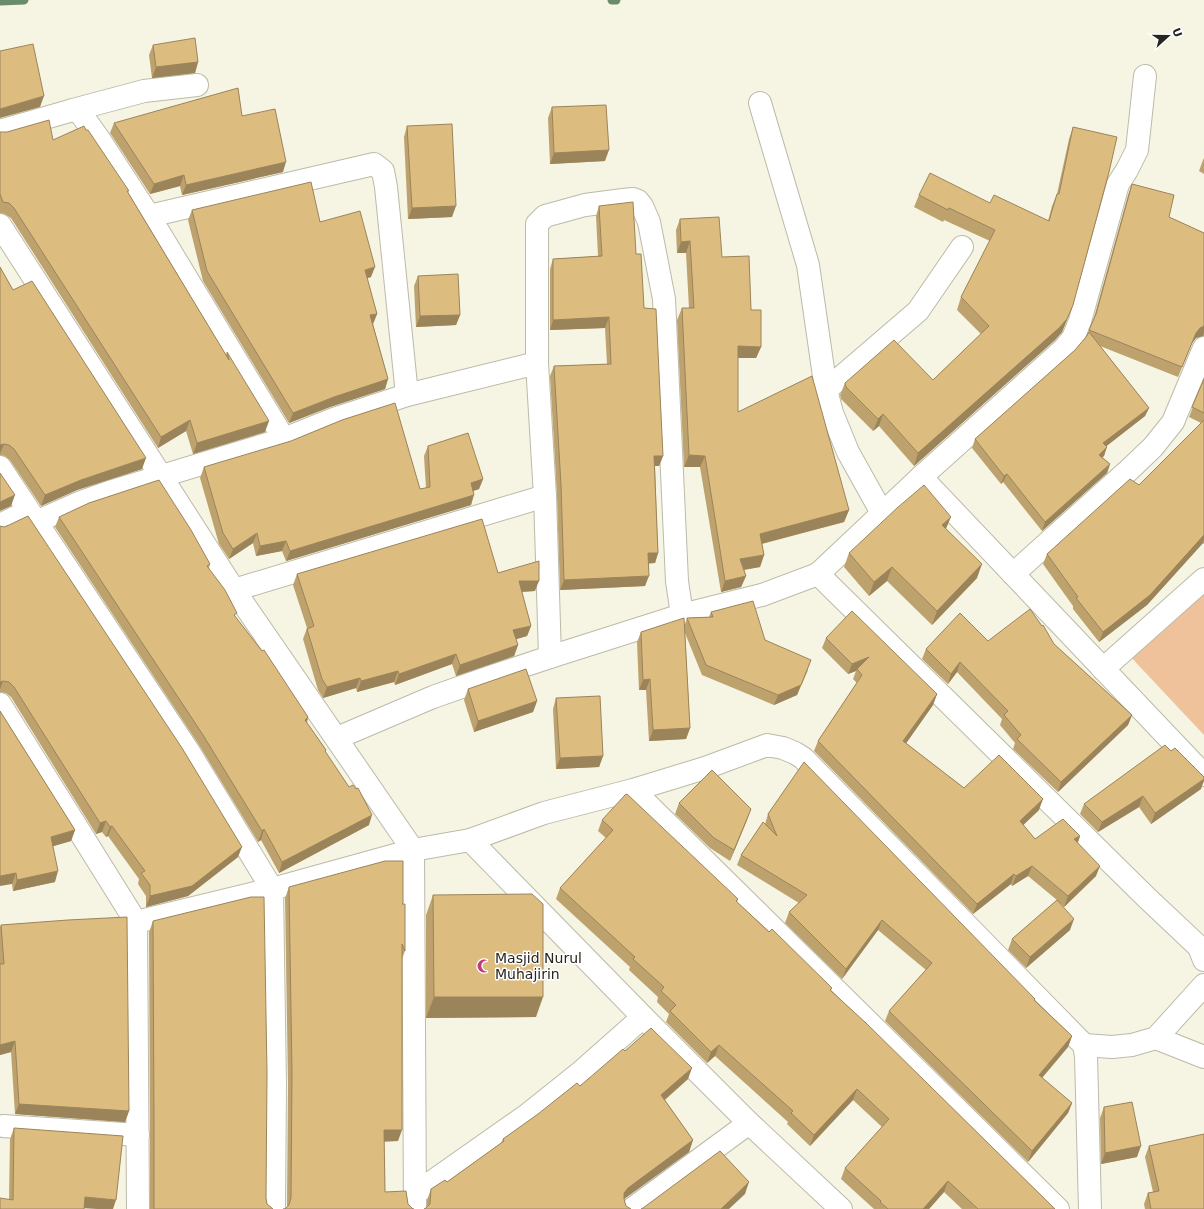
<svg xmlns="http://www.w3.org/2000/svg" width="1204" height="1209" font-family="'DejaVu Sans',sans-serif">
<style>
.green{fill:#f0c29c}
.lines{fill:none;stroke-linecap:round;stroke-linejoin:round}
.stream{stroke:#698c69;stroke-width:9}
.minor-casing{stroke:#bcbaa9;stroke-width:24}
.minor{stroke:#fff;stroke-width:22}
.wall{fill:#bea26e}
.shaded-wall{fill:#9b845a}
.building{fill:#ddbc80;stroke:#9b845a}
.labels{text-anchor:middle;dominant-baseline:central;stroke-width:3;stroke-linejoin:round;paint-order:stroke}
.poi-label{font-size:14px;fill:#26251f;stroke:#fff;text-anchor:start}
</style>
<rect width="100%" height="100%" fill="#f6f4e2"/>
<!-- green -->
<polygon class="green" points="1204,578 1204,735 1127,653"/>
<g class="lines">
<!-- stream -->
<g class="stream">
<polyline points="612,0 616,0"/>
<polyline points="0,1 24,0"/>
</g>
<!-- minor casing -->
<g class="minor-casing">
<g id="minor">
<polyline points="760,103 808,265 826,390 832,413 848,452 882,513"/>
<polyline points="73,110 144,91 197,85"/>
<polyline points="0,131 73,110 81,114 99,139 149,216"/>
<polyline points="0,225 234,590 413,850 415,1209"/>
<polyline points="537,363 537,224 545,216 585,205 623,200 633,199 638,201 642,206 649,222 664,299 677,581 682,615"/>
<polyline points="826,390 918,311 962,247"/>
<polyline points="284,439 149,216 374,164 383,171 386,187 407,395"/>
<polyline points="0,467 189,752 272,889 275,1084 274,1209"/>
<polyline points="921,477 1064,349 1073,338 1080,321 1118,184 1127,170 1137,150 1145,76"/>
<polyline points="36,522 81,502 109,492 284,439 334,419 407,395 537,363 545,496 550,657 490,677 433,697 337,738"/>
<polyline points="0,525 28,511"/>
<polyline points="818,574 921,477 1204,775"/>
<polyline points="1013,574 1130,469 1153,447 1173,422 1204,348"/>
<polyline points="234,590 545,496"/>
<polyline points="550,657 682,615 762,595 818,574 1146,897 1199,947 1204,960"/>
<polyline points="1103,669 1204,579"/>
<polyline points="0,704 136,922 138,1209"/>
<polyline points="633,790 1058,1209"/>
<polyline points="470,840 544,813 633,790 705,768 767,745 783,748 795,753 803,758 1084,1045 1086,1056 1090,1209"/>
<polyline points="136,922 272,889 413,850 470,840 643,1017"/>
<polyline points="1156,1038 1204,1057"/>
<polyline points="1084,1045 1112,1047 1132,1045 1156,1038 1204,985"/>
<polyline points="3,1126 138,1135"/>
<polyline points="416,1193 527,1115 582,1071 643,1017 749,1123"/>
<polyline points="632,1209 749,1123 841,1209"/>
</g>
</g>
<!-- minor -->
<use href="#minor" class="minor"/>
</g>
<!-- wall -->
<g class="wall">
<polygon points="153,45 198,62 195,73 152,78 149,55"/>
<polygon points="552,107 605,161 550,164 548,118"/>
<polygon points="242,116 283,172 182,195 180,186 150,194 110,133 114,123"/>
<polygon points="407,126 452,217 408,219 404,137"/>
<polygon points="1073,127 1073,305 1062,332 1055,340 914,466 879,426 873,431 841,399 840,395 845,383 933,380 981,334 957,310 961,297 990,241 944,220 943,222 914,207 919,195 990,203 1048,221 1052,206 1057,194 1069,139"/>
<polygon points="86,130 128,192 226,355 227,352 265,432 193,454 186,431 158,448 11,218 5,214 0,213 0,132 53,140"/>
<polygon points="1204,158 1204,174 1199,171 1203,160"/>
<polygon points="1132,184 1169,217 1204,233 1204,336 1203,336 1196,338 1192,343 1178,377 1100,346 1149,408 1145,416 1106,446 1104,456 1102,457 1110,464 1107,473 1042,531 1003,482 1001,484 972,448 975,439 1075,350 1086,337 1093,321 1128,195"/>
<polygon points="599,206 636,254 644,308 663,456 659,466 655,466 658,553 655,563 648,563 645,586 560,590 557,495 550,376 554,366 607,364 605,328 550,330 550,269 553,259 598,256 596,216"/>
<polygon points="192,210 320,222 371,277 367,278 377,314 373,324 388,379 385,389 330,407 289,423 203,281 188,220"/>
<polygon points="680,219 722,257 751,310 761,347 756,358 738,358 738,412 849,510 844,522 762,544 764,555 760,567 744,570 746,576 741,587 721,592 700,467 684,467 677,320 682,308 689,308 686,253 677,253 676,230"/>
<polygon points="0,267 13,290 142,469 77,490 41,506 10,460 5,456 0,455"/>
<polygon points="418,276 460,315 456,325 416,327 414,286"/>
<polygon points="1204,379 1204,544 1203,543 1147,605 1099,642 1073,609 1073,606 1043,564 1047,554 1139,485 1201,423 1189,417"/>
<polygon points="428,446 483,479 479,489 473,491 471,505 286,561 282,551 256,556 253,543 229,559 219,544 200,478 204,467 420,489 426,488 424,456"/>
<polygon points="59,517 210,564 209,568 235,618 308,717 307,723 326,750 325,752 369,825 279,873 261,840 258,842 199,745 55,527"/>
<polygon points="0,526 238,857 188,896 146,907 146,896 138,884 139,879 108,836 106,837 102,832 96,834 11,697 6,693 0,692"/>
<polygon points="946,529 977,578 932,625 887,581 869,596 844,567 849,553"/>
<polygon points="498,573 535,591 522,592 531,626 527,636 516,639 518,645 514,656 456,676 452,664 395,685 394,682 357,692 356,688 323,698 318,690 303,639 307,628 293,585 297,574"/>
<polygon points="711,612 765,640 808,670 797,695 774,705 702,675 685,633 690,728 686,739 649,741 646,690 639,690 637,642 641,632 685,624 687,618 709,617"/>
<polygon points="826,638 937,694 933,705 906,743 964,788 1039,810 1023,825 1035,839 1080,836 1078,843 1096,876 1064,907 1059,902 1070,930 1026,968 1008,950 1012,939 1057,900 1028,876 1012,886 1011,884 973,914 814,751 818,741 857,683 853,679 856,671 848,674 822,648"/>
<polygon points="988,641 1054,644 1132,715 1128,725 1058,792 1013,749 1015,743 1000,725 1002,719 957,672 948,684 922,659 926,649"/>
<polygon points="468,689 537,701 533,712 474,732 464,700"/>
<polygon points="556,698 603,756 599,767 556,769 553,709"/>
<polygon points="0,711 75,830 71,841 53,846 55,882 13,891 12,884"/>
<polygon points="1201,789 1151,824 1139,807 1098,832 1080,814 1084,804"/>
<polygon points="679,803 747,820 730,861 710,848 675,814"/>
<polygon points="768,814 1035,999 1035,1000 1072,1036 1068,1047 1042,1078 1072,1103 1068,1113 1028,1162 885,1021 889,1011 926,970 878,930 842,979 785,923 789,912 799,903 737,865 741,855 765,824"/>
<polygon points="602,820 738,899 737,902 832,988 831,990 1055,1209 962,1209 944,1192 929,1209 874,1209 841,1179 845,1168 882,1127 853,1100 810,1146 787,1124 788,1122 715,1056 707,1063 666,1022 669,1014 657,1002 658,997 629,970 630,967 556,899 560,888 606,838 598,831"/>
<polygon points="289,887 403,903 403,904 405,951 402,959 398,1141 384,1141 385,1192 408,1204 413,1209 285,1209 287,1207 288,1084 285,898"/>
<polygon points="433,895 536,1017 426,1018 426,915"/>
<polygon points="153,921 266,1198 267,1204 273,1209 150,1209 150,1134 149,932"/>
<polygon points="1,925 129,1111 125,1122 15,1114 11,1052 0,1055 0,927"/>
<polygon points="625,1051 688,1079 665,1100 693,1140 689,1152 624,1199 626,1206 426,1208 427,1207 427,1200 431,1189 447,1182 501,1143 503,1139 580,1086"/>
<polygon points="1104,1107 1137,1157 1101,1164 1100,1118"/>
<polygon points="14,1128 84,1208 9,1200 10,1139"/>
<polygon points="1149,1146 1204,1209 1145,1209 1144,1204 1148,1193 1153,1192 1145,1157"/>
</g>
<!-- shaded-wall -->
<g class="shaded-wall">
<polygon points="198,62 195,73 152,78 156,67"/>
<polygon points="44,96 40,107 0,118 0,109"/>
<polygon points="609,150 605,161 550,164 554,153"/>
<polygon points="286,162 283,172 182,195 186,185"/>
<polygon points="184,175 180,186 150,194 154,184"/>
<polygon points="456,206 452,217 408,219 412,208"/>
<polygon points="690,241 686,253 677,253 681,242"/>
<polygon points="375,267 371,277 361,280 365,270"/>
<polygon points="1073,305 1062,332 1055,340 914,466 918,453"/>
<polygon points="377,314 373,324 366,326 370,315"/>
<polygon points="460,315 456,325 416,327 420,316"/>
<polygon points="609,317 605,328 550,330 553,320"/>
<polygon points="1204,326 1204,332 1203,336 1196,338 1192,343 1178,377 1196,333 1200,328"/>
<polygon points="738,346 761,347 756,358 734,358"/>
<polygon points="388,379 385,389 330,407 289,423 293,413 334,397"/>
<polygon points="1149,408 1145,416 1099,452 1103,443"/>
<polygon points="883,414 879,426 873,431 878,419"/>
<polygon points="190,420 186,431 158,448 161,437"/>
<polygon points="269,421 265,432 193,454 197,443"/>
<polygon points="4,444 0,454 0,445"/>
<polygon points="1107,447 1104,456 1096,463 1099,455"/>
<polygon points="689,455 705,456 700,467 684,467"/>
<polygon points="654,456 663,456 659,466 651,466"/>
<polygon points="146,458 142,469 77,490 41,506 45,495 81,480"/>
<polygon points="1110,464 1107,473 1042,531 1045,522"/>
<polygon points="1007,474 1003,482 1001,484 1004,476"/>
<polygon points="483,479 479,489 467,493 471,483"/>
<polygon points="15,495 11,506 0,511 0,502"/>
<polygon points="474,495 471,505 286,561 290,551"/>
<polygon points="849,510 844,522 756,545 760,534"/>
<polygon points="951,517 945,531 942,525"/>
<polygon points="257,533 253,543 229,559 233,549"/>
<polygon points="1204,535 1204,539 1203,543 1147,605 1099,642 1103,632"/>
<polygon points="286,541 282,551 256,556 260,546"/>
<polygon points="648,553 658,553 655,563 644,564"/>
<polygon points="764,555 760,567 736,571 740,559"/>
<polygon points="982,564 977,578 932,625 937,611"/>
<polygon points="892,567 887,581 869,596 874,582"/>
<polygon points="649,576 645,586 560,590 564,580"/>
<polygon points="746,576 741,587 721,592 725,581"/>
<polygon points="519,581 539,581 535,591 515,592"/>
<polygon points="531,626 527,636 510,641 513,630"/>
<polygon points="518,645 514,656 456,676 460,665"/>
<polygon points="456,654 452,664 395,685 399,674"/>
<polygon points="869,657 857,669 856,671 848,674 852,664"/>
<polygon points="811,660 797,695 774,705 778,695"/>
<polygon points="960,662 957,672 948,684 951,674"/>
<polygon points="398,671 394,682 357,692 361,681"/>
<polygon points="360,678 356,688 323,698 327,687"/>
<polygon points="650,679 646,690 639,690 643,680"/>
<polygon points="3,681 0,689 0,682"/>
<polygon points="937,694 933,705 900,752 903,741"/>
<polygon points="537,701 533,712 474,732 478,721"/>
<polygon points="1132,715 1128,725 1058,792 1061,782"/>
<polygon points="308,717 305,728 305,720"/>
<polygon points="690,728 686,739 649,741 653,730"/>
<polygon points="603,756 599,767 556,769 560,758"/>
<polygon points="1204,779 1204,781 1201,789 1151,824 1155,813"/>
<polygon points="1143,796 1139,807 1098,832 1102,822"/>
<polygon points="1043,799 1039,810 1016,832 1020,821"/>
<polygon points="751,809 747,820 730,861 734,850"/>
<polygon points="372,815 369,825 279,873 282,862"/>
<polygon points="106,821 102,832 96,834 100,823"/>
<polygon points="112,826 108,836 106,837 110,827"/>
<polygon points="264,829 261,840 258,842 262,831"/>
<polygon points="75,830 71,841 47,848 51,837"/>
<polygon points="1080,836 1076,846 1074,839"/>
<polygon points="242,847 238,857 188,896 146,907 150,896"/>
<polygon points="1032,866 1028,876 1012,886 1016,876"/>
<polygon points="1100,866 1096,876 1064,907 1068,896"/>
<polygon points="58,871 55,882 13,891 17,880"/>
<polygon points="16,873 12,884 0,886 0,876"/>
<polygon points="1014,874 1011,884 973,914 977,904"/>
<polygon points="1074,919 1070,930 1026,968 1030,957"/>
<polygon points="882,920 878,930 842,979 846,969"/>
<polygon points="434,997 543,997 536,1017 426,1018"/>
<polygon points="1072,1036 1068,1047 1035,1086 1039,1075"/>
<polygon points="15,1041 11,1052 0,1055 0,1045"/>
<polygon points="719,1045 715,1056 707,1063 711,1052"/>
<polygon points="692,1068 688,1079 657,1106 661,1095"/>
<polygon points="857,1089 853,1100 810,1146 814,1135"/>
<polygon points="1072,1103 1068,1113 1028,1162 1032,1151"/>
<polygon points="19,1104 129,1111 125,1122 15,1114"/>
<polygon points="384,1130 402,1130 398,1141 380,1142"/>
<polygon points="693,1140 689,1152 624,1199 620,1204 624,1193 628,1188"/>
<polygon points="1141,1146 1137,1157 1101,1164 1105,1153"/>
<polygon points="948,1181 944,1192 929,1209 923,1209"/>
<polygon points="749,1182 745,1194 729,1209 721,1209"/>
<polygon points="85,1197 116,1200 113,1209 97,1209 81,1208"/>
</g>
<!-- building -->
<g class="building">
<polygon points="195,38 198,62 156,67 153,45"/>
<polygon points="33,44 44,96 0,109 0,51"/>
<polygon points="238,88 242,116 275,109 286,162 186,185 184,175 154,184 114,123"/>
<polygon points="606,105 609,150 554,153 552,107"/>
<polygon points="49,120 53,140 84,126 86,130 88,130 129,191 127,191 229,360 227,352 269,421 197,443 190,420 161,437 14,208 9,203 3,202 0,194 0,132 7,132"/>
<polygon points="452,124 456,206 412,208 407,126"/>
<polygon points="1073,127 1117,137 1109,172 1073,305 1067,319 1059,328 918,453 883,414 878,419 846,387 845,383 894,340 933,380 989,326 961,297 995,230 949,208 948,210 919,195 930,173 990,203 994,195 1049,221 1057,194 1059,194"/>
<polygon points="311,182 320,222 360,211 375,267 365,270 377,314 370,315 388,379 334,397 293,413 207,271 192,210"/>
<polygon points="1132,184 1174,195 1169,217 1204,233 1204,326 1200,328 1196,333 1182,367 1089,330 1096,314"/>
<polygon points="633,202 636,254 641,254 644,308 656,309 663,456 654,456 658,553 648,553 649,576 564,580 561,485 554,366 611,364 609,317 553,320 553,259 602,256 599,206"/>
<polygon points="719,217 722,257 749,256 751,310 761,310 761,347 738,346 738,412 812,376 849,510 760,534 764,555 740,559 746,576 725,581 705,456 689,455 682,308 694,308 690,241 681,242 680,219"/>
<polygon points="0,267 13,290 32,281 146,458 81,480 45,495 14,449 9,445 4,444 0,445"/>
<polygon points="458,274 460,315 420,316 418,276"/>
<polygon points="1089,332 1149,408 1103,443 1107,447 1099,455 1110,464 1045,522 1007,474 1004,476 975,439 1075,350 1086,337"/>
<polygon points="1204,379 1204,413 1192,407"/>
<polygon points="395,403 420,489 430,487 428,446 468,433 483,479 471,483 474,495 290,551 286,541 260,546 257,533 233,549 223,533 204,467 291,441 342,420"/>
<polygon points="1204,420 1204,535 1150,595 1103,632 1076,598 1078,597 1047,554 1130,479 1139,485"/>
<polygon points="0,473 15,495 0,502"/>
<polygon points="159,480 191,530 210,564 207,566 225,590 237,613 234,615 262,651 264,650 308,717 305,720 326,750 325,751 349,787 353,785 356,789 358,788 372,815 282,862 264,829 262,831 203,735 59,517 89,503"/>
<polygon points="924,485 951,517 942,525 982,564 937,611 892,567 874,582 849,553 897,508"/>
<polygon points="28,516 182,748 242,847 192,886 150,896 150,885 141,873 145,871 112,826 110,827 106,821 100,823 14,687 9,682 3,681 0,682 0,526 4,527 9,525"/>
<polygon points="482,519 498,573 539,561 539,581 519,581 531,626 513,630 518,645 460,665 456,654 399,674 398,671 361,681 360,678 327,687 322,679 307,629 314,626 297,574"/>
<polygon points="753,601 765,640 811,660 801,685 778,695 706,665 687,618 713,617 711,612"/>
<polygon points="1030,609 1042,626 1043,625 1054,644 1132,715 1061,782 1017,739 1021,735 1004,715 1008,711 960,662 951,674 926,649 960,613 988,641"/>
<polygon points="852,611 937,694 903,741 964,788 999,755 1043,799 1020,821 1035,839 1063,819 1080,836 1074,839 1100,866 1068,896 1032,866 1016,876 1014,874 977,904 818,741 862,675 857,669 869,657 852,664 826,638"/>
<polygon points="684,618 690,728 653,730 650,679 643,680 641,632"/>
<polygon points="526,669 537,701 478,721 468,689"/>
<polygon points="600,696 603,756 560,758 556,698"/>
<polygon points="0,711 75,830 51,837 58,871 17,880 16,873 0,876"/>
<polygon points="1165,745 1171,751 1175,748 1204,777 1204,779 1155,813 1143,796 1102,822 1084,804"/>
<polygon points="804,762 1035,999 1034,1000 1072,1036 1039,1075 1072,1103 1032,1151 889,1011 932,963 882,920 846,969 789,912 807,895 741,855 763,822 777,836 768,814"/>
<polygon points="712,770 751,809 734,850 714,838 679,803"/>
<polygon points="627,794 738,899 736,901 769,932 772,929 832,988 830,990 866,1023 1055,1209 978,1209 948,1181 923,1209 888,1209 880,1202 881,1201 845,1168 889,1119 857,1089 814,1135 791,1113 793,1111 719,1045 711,1052 670,1011 676,1005 661,991 664,987 633,959 635,957 560,888 613,830 602,820 625,795"/>
<polygon points="385,861 403,861 403,903 402,904 405,904 405,951 402,944 402,1130 384,1130 385,1192 406,1191 408,1204 413,1209 414,1209 283,1209 285,1209 289,1205 291,1198 292,1073 289,887"/>
<polygon points="532,894 543,904 543,997 434,997 433,895"/>
<polygon points="251,897 264,897 267,1073 266,1198 267,1204 273,1209 154,1209 154,1123 153,921"/>
<polygon points="1057,900 1074,919 1030,957 1012,939"/>
<polygon points="127,917 129,1111 19,1104 15,1041 0,1045 0,964 4,964 1,925 68,920"/>
<polygon points="651,1028 692,1068 661,1095 693,1140 628,1188 624,1193 624,1199 626,1206 631,1209 424,1209 426,1208 430,1204 431,1189 445,1180 447,1182 504,1141 503,1139 538,1114 577,1083 580,1086 623,1049 625,1051"/>
<polygon points="1132,1102 1141,1146 1105,1153 1104,1107"/>
<polygon points="14,1128 123,1136 116,1200 85,1197 84,1209 0,1209 0,1198 13,1200"/>
<polygon points="1204,1134 1204,1209 1151,1209 1148,1193 1159,1191 1149,1146"/>
<polygon points="720,1151 749,1182 721,1209 641,1209 643,1208"/>
</g>
<!-- icons -->
<defs>
<g id="mosque-bare" transform="scale(1.08)"><path d="M3.5-4.9A6 6 0 1 0 3.5 4.9A5 5 0 1 1 3.5-4.9Z" fill="#c23a77" stroke="#fff" stroke-width="2.5" paint-order="stroke"/></g>
</defs>
<g fill-rule="evenodd">
<use href="#mosque-bare" x="484" y="966"/>
</g>
<g class="labels">
<!-- poi labels -->
<g class="poi-label">
<text x="495" y="958">Masjid Nurul<tspan x="495" dy="16">Muhajirin</tspan></text>
</g>
</g>
<!-- north arrow -->
<g transform="translate(1168 36) rotate(69)" stroke="#ffffff" stroke-width="3" paint-order="stroke">
<path d="M0-3L7 15L0 10L-7 15Z" fill="#26251f"/>
<text y="-6" font-size="11" font-weight="bold" text-anchor="middle" fill="#26251f">U</text>
</g>
</svg>
